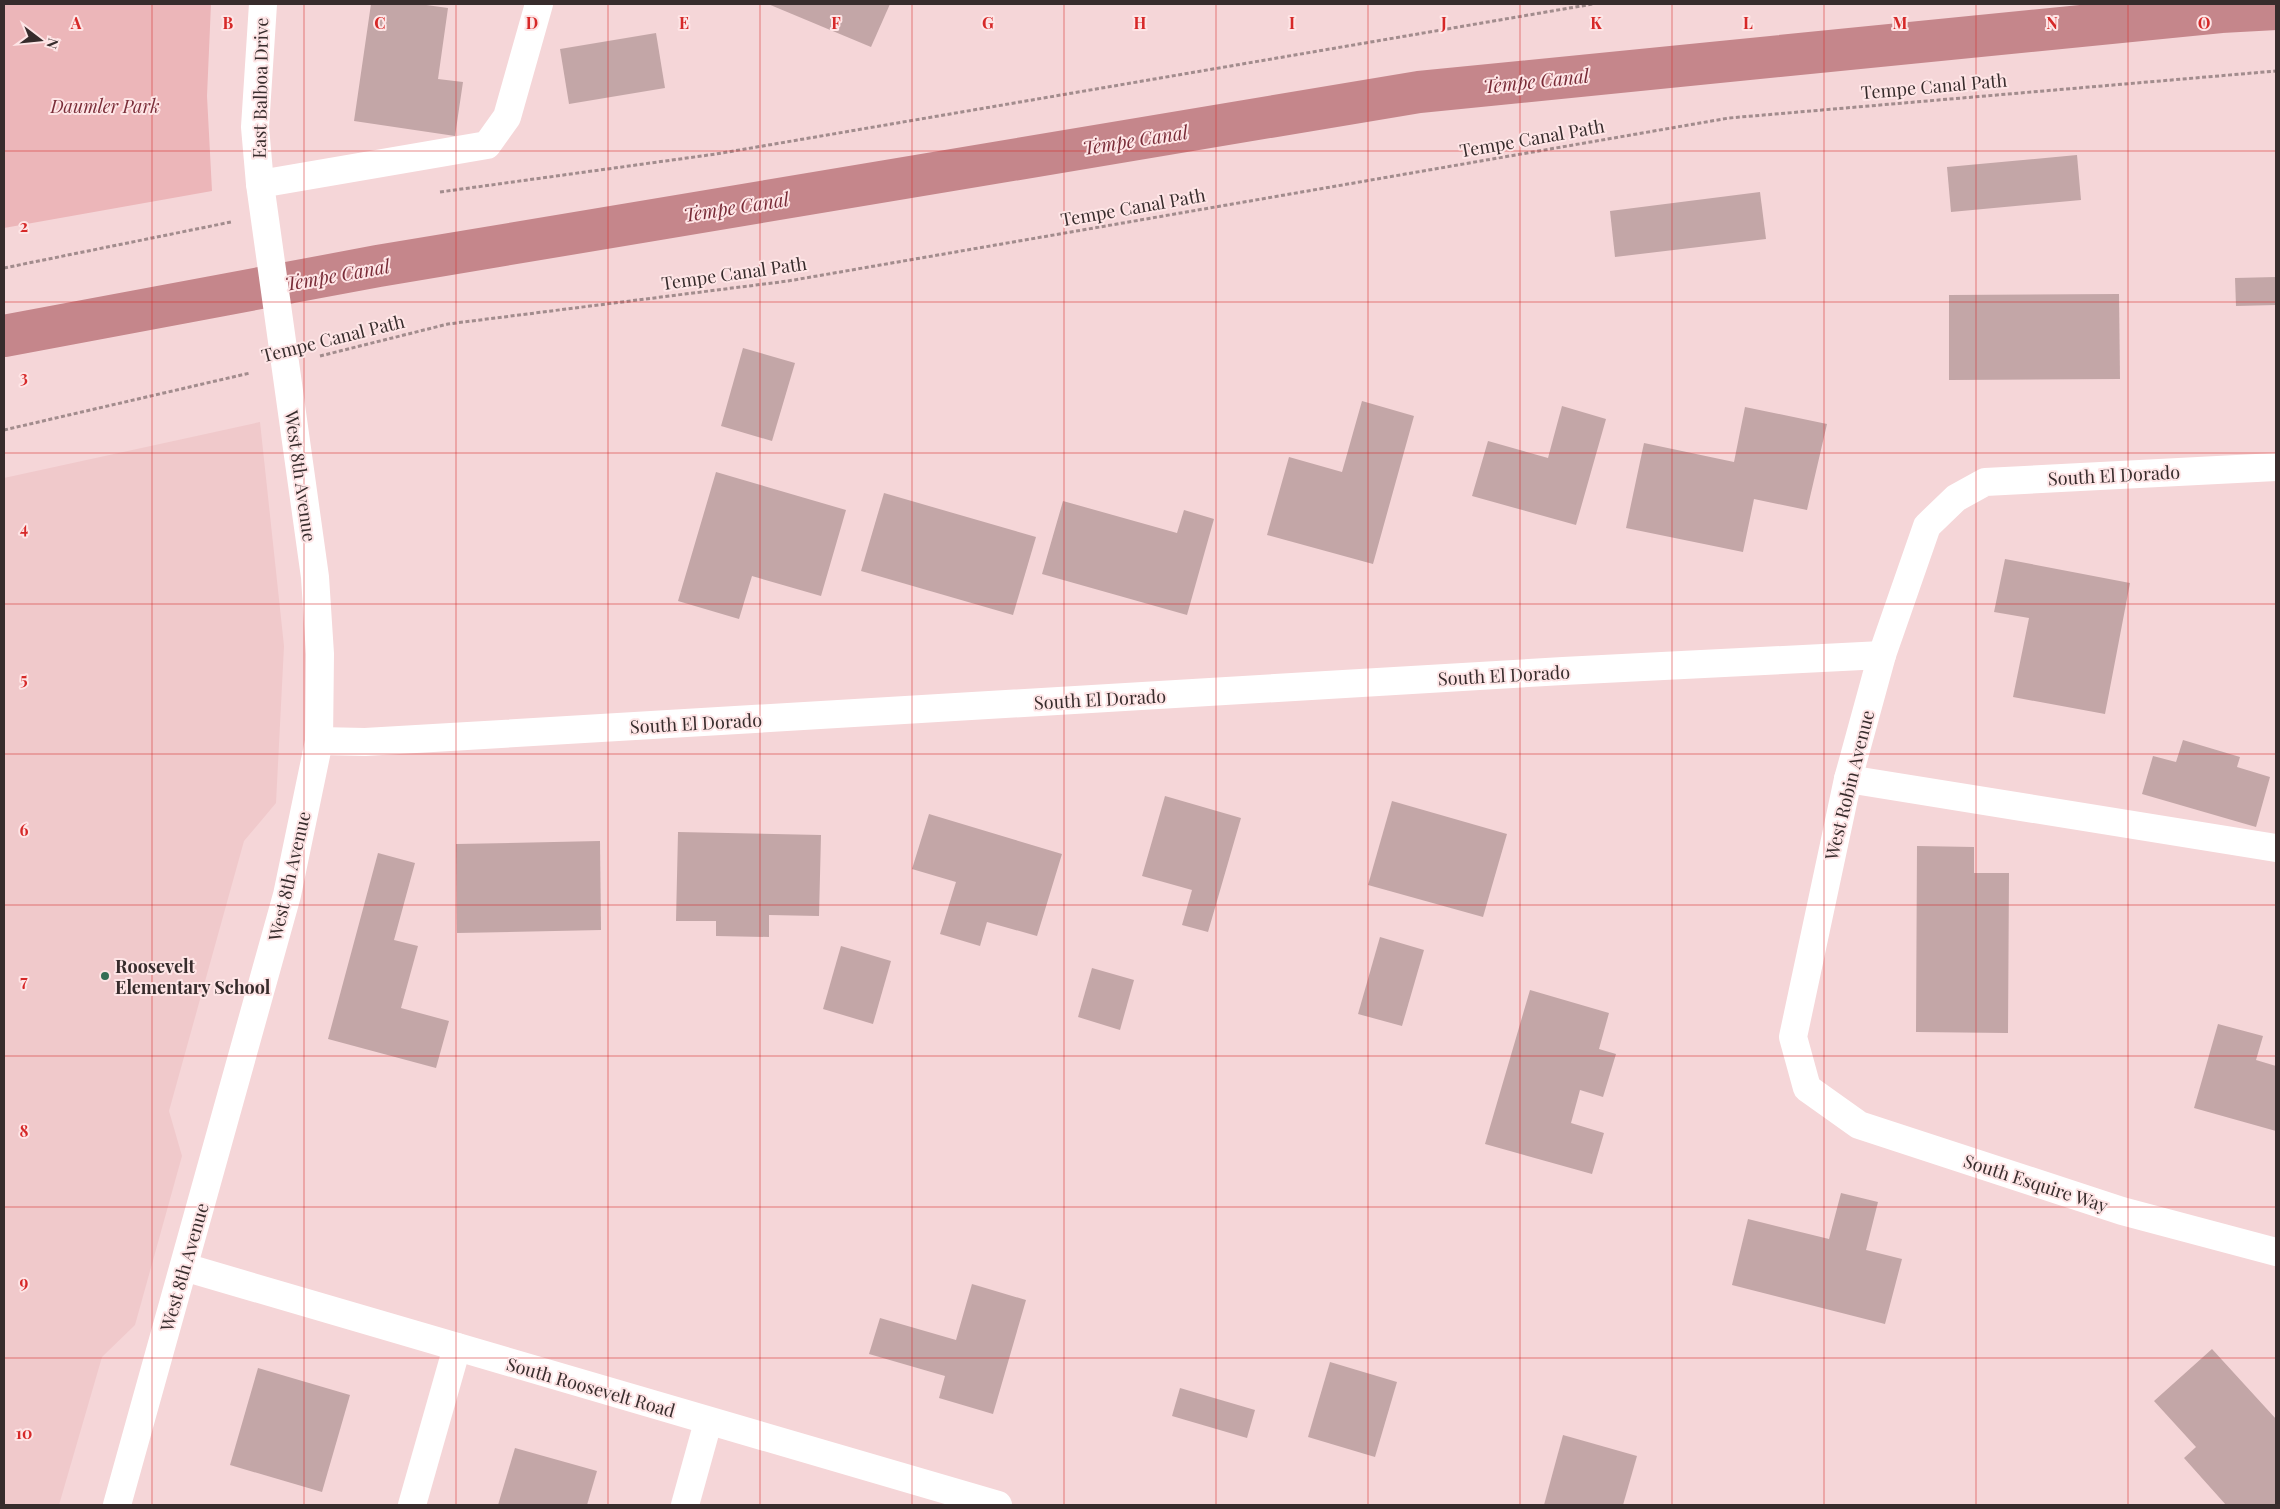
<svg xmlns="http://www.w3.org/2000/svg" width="2280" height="1509" font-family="'Playfair Display',serif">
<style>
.built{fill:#f0c9cb}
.green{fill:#ecb6b9}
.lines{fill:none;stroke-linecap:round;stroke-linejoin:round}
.canal{stroke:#c5868b;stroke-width:42}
.building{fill:#c3a6a7}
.path{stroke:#a28c8d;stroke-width:3;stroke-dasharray:4 2.5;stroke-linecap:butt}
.minor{stroke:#fff;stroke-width:28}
.grid{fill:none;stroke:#d62828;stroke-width:1;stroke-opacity:0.55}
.poi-dot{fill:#356e56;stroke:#fee5e6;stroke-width:2}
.labels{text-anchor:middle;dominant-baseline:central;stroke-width:4;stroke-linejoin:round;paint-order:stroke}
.street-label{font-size:18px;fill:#372c2c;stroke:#fee5e6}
.park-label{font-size:18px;font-style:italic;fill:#7a2d38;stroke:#fee5e6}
.poi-label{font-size:18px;font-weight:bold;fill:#372c2c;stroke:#fee5e6;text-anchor:start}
.water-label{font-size:19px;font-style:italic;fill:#792b37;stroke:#fee5e6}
.grid-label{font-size:16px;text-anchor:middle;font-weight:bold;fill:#d62828;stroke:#fee5e6;stroke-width:4;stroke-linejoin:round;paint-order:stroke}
</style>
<rect width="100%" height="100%" fill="#f5d6d8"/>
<!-- built -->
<polygon class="built" points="260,422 284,646 276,803 244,841 169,1111 182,1156 135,1325 102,1357 59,1505 4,1505 4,478"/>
<!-- green -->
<polygon class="green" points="4,4 211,4 207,96 212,191 4,228"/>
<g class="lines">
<!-- canal -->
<polyline class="canal" points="4,336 378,266 1419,92 2221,12 2276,9"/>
</g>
<!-- building -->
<g class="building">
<polygon points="371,4 419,4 448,8 438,79 463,82 455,136 354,121"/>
<polygon points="768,4 890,4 871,47"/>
<polygon points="656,33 665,88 569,104 560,49"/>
<polygon points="2077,155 2081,200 1951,212 1947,167"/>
<polygon points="1760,192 1766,239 1615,257 1610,211"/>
<polygon points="2276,277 2276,305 2236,306 2235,278"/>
<polygon points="2119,294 2120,379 1949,380 1949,295"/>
<polygon points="743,348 795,363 772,441 721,426"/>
<polygon points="1362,401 1414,416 1373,564 1267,535 1289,457 1342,472"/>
<polygon points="1562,406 1606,419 1576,525 1472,496 1488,441 1548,458"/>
<polygon points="1745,407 1827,424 1807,510 1754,499 1743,552 1626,528 1644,443 1734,462"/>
<polygon points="716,472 846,510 821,596 752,576 739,619 678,601"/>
<polygon points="884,493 1036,537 1013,615 861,571"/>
<polygon points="1063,501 1177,533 1184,510 1214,519 1187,615 1042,574"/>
<polygon points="2005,559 2130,583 2105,714 2013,697 2029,618 1994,612"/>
<polygon points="2183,740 2240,757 2237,767 2270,777 2256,827 2142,794 2153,756 2176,762"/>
<polygon points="1165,796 1241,818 1208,932 1182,925 1192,890 1142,876"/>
<polygon points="1392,801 1507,834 1483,917 1368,885"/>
<polygon points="929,814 1062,854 1037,936 987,922 980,946 940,934 956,882 912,869"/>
<polygon points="678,832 821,835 819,916 769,915 769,937 716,936 716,921 676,921"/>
<polygon points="600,841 601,930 457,933 456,844"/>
<polygon points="1917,846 1974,847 1974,873 2009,873 2008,1033 1916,1032"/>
<polygon points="378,853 415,863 394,940 418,946 401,1008 449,1021 436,1068 328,1039"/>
<polygon points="1380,937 1424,950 1402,1026 1358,1014"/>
<polygon points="841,946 891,961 873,1024 823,1009"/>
<polygon points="1092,968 1134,980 1120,1030 1078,1017"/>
<polygon points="1530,990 1609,1013 1599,1049 1616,1054 1603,1097 1580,1090 1571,1123 1604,1133 1592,1174 1485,1144"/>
<polygon points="2218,1024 2263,1036 2256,1060 2276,1066 2276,1131 2194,1108"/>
<polygon points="1841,1193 1878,1202 1866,1250 1902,1259 1885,1324 1732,1285 1748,1219 1829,1239"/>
<polygon points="972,1284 1026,1300 993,1414 939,1398 945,1376 869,1354 880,1318 956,1340"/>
<polygon points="2212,1349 2276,1419 2276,1505 2226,1505 2184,1458 2196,1447 2154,1401"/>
<polygon points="1330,1362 1397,1382 1375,1457 1308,1437"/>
<polygon points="258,1368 350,1395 322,1492 230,1465"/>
<polygon points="1180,1388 1255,1410 1247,1438 1172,1416"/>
<polygon points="1563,1435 1637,1456 1623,1505 1544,1505"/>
<polygon points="515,1448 597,1471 587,1505 498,1505"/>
</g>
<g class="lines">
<!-- path -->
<g class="path">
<polyline points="440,192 716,154 1593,4"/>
<polyline points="4,268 231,222"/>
<polyline points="320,356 448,324 788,281 1729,118 2276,71"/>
<polyline points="4,430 250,373"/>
</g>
<!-- minor -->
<g class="minor">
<polyline points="260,184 487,145 507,117 539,4"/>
<polyline points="2276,467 1985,482 1956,498 1927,526 1882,655 1848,779 1793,1037 1807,1088 1859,1125 2122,1211 2276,1252"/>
<polyline points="319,741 365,742 1563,671 1882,655"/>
<polyline points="1848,779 2276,848"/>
<polyline points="184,1267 998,1505"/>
<polyline points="117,1505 287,895 319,741 320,654 315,577 260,184 255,127 263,4"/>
<polyline points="412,1505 457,1347"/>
<polyline points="685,1505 708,1422"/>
</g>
</g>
<!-- grid -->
<path class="grid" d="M152,4V1505M304,4V1505M456,4V1505M608,4V1505M760,4V1505M912,4V1505M1064,4V1505M1216,4V1505M1368,4V1505M1520,4V1505M1672,4V1505M1824,4V1505M1976,4V1505M2128,4V1505M4,151H2276M4,302H2276M4,453H2276M4,604H2276M4,754H2276M4,905H2276M4,1056H2276M4,1207H2276M4,1358H2276"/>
<!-- markers -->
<circle class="poi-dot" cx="105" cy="976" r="5"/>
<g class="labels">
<!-- street labels -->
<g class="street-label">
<text transform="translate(1934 86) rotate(-5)">Tempe Canal Path</text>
<text transform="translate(260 88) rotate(-89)">East Balboa Drive</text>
<text transform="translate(1532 138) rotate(-10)">Tempe Canal Path</text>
<text transform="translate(1133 207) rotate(-10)">Tempe Canal Path</text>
<text transform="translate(734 273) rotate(-8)">Tempe Canal Path</text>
<text transform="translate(333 338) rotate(-14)">Tempe Canal Path</text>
<text transform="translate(2114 475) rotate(-3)">South El Dorado</text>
<text transform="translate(301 476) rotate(82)">West 8th Avenue</text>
<text transform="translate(1504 675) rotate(-3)">South El Dorado</text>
<text transform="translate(1100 699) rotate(-3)">South El Dorado</text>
<text transform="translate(696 723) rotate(-3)">South El Dorado</text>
<text transform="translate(1849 785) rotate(-76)">West Robin Avenue</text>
<text transform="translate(289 876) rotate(-77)">West 8th Avenue</text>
<text transform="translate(2036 1183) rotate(18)">South Esquire Way</text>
<text transform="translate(184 1267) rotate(-74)">West 8th Avenue</text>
<text transform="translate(591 1387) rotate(16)">South Roosevelt Road</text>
</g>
<!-- park labels -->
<g class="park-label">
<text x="105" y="106">Daumler Park</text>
</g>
<!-- poi labels -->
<g class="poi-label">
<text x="115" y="966">Roosevelt<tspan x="115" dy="21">Elementary School</tspan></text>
</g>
<!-- water labels -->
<g class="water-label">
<text transform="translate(1536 80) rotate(-6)">Tempe Canal</text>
<text transform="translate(1135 139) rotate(-9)">Tempe Canal</text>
<text transform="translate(736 206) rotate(-9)">Tempe Canal</text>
<text transform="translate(337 274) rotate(-10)">Tempe Canal</text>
</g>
</g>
<g class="grid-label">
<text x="76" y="29">A</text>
<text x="228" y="29">B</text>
<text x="380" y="29">C</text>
<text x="532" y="29">D</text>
<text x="684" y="29">E</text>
<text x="836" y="29">F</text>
<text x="988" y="29">G</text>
<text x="1140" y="29">H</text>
<text x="1292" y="29">I</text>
<text x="1444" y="29">J</text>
<text x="1596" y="29">K</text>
<text x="1748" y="29">L</text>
<text x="1900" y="29">M</text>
<text x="2052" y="29">N</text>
<text x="2204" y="29">O</text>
<text x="24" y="232">2</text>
<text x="24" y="383">3</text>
<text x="24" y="534">4</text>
<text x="24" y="685">5</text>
<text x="24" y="836">6</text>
<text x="24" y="987">7</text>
<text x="24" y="1137">8</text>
<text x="24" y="1288">9</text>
<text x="24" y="1439">10</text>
</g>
<!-- border -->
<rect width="2280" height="1509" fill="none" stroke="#372c2c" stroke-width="10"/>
<!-- north arrow -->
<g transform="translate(40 40) rotate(106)" stroke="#fee5e6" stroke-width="4" paint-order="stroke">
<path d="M0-4L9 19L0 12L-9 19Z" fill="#372c2c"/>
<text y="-8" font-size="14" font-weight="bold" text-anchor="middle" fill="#372c2c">N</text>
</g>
</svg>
